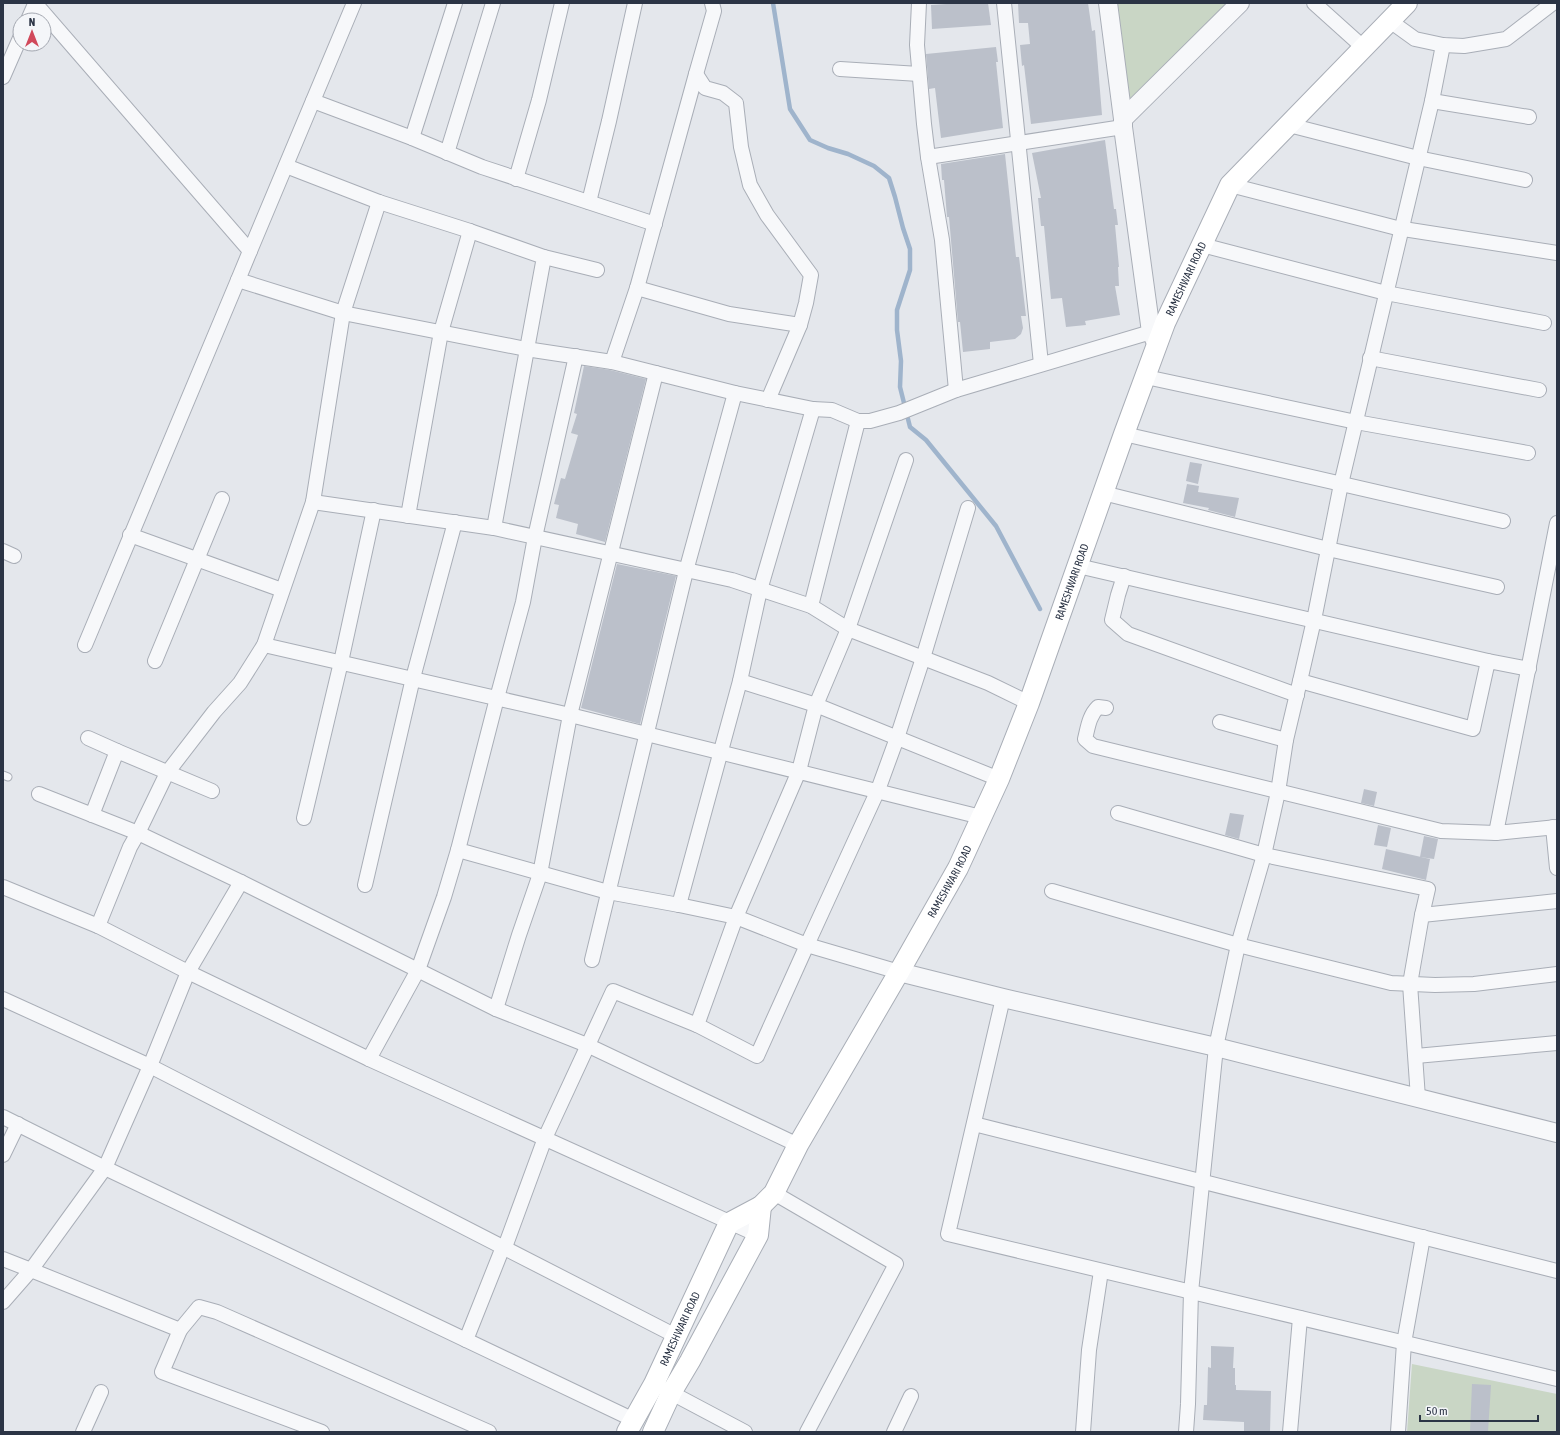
<svg xmlns="http://www.w3.org/2000/svg" width="1560" height="1435" font-family="'Asap Condensed',sans-serif">
<style>
.green{fill:#c9d6c5}
.lines{fill:none;stroke-linecap:round;stroke-linejoin:round}
.stream{stroke:#9fb4cc;stroke-width:4.5}
.building{fill:#bbc0ca}
.service-casing{stroke:#a9aeb7;stroke-width:9}
.minor-casing{stroke:#a9aeb7;stroke-width:16}
.tertiary-casing{stroke:#a9aeb7;stroke-width:20}
.secondary-casing{stroke:#a9aeb7;stroke-width:22}
.service{stroke:#f7f8fa;stroke-width:7}
.minor{stroke:#f7f8fa;stroke-width:14}
.tertiary{stroke:#f7f8fa;stroke-width:18}
.secondary{stroke:#fff;stroke-width:20}
.labels{text-anchor:middle;dominant-baseline:central;stroke-width:3;stroke-linejoin:round;paint-order:stroke}
.street-label{font-size:11px;fill:#2b3445;stroke:#f4f6f9}
</style>
<rect width="100%" height="100%" fill="#e4e7ec"/>
<!-- green -->
<g class="green">
<polygon points="1117,3 1231,3 1128,108"/>
<polygon points="1412,1364 1557,1394 1557,1432 1407,1432"/>
</g>
<g class="lines">
<!-- stream -->
<polyline class="stream" points="773,3 790,109 810,140 828,148 848,154 874,166 889,178 895,197 903,228 910,249 910,270 897,310 897,330 901,361 900,387 910,427 926,440 996,526 1040,609"/>
</g>
<!-- building -->
<g class="building">
<polygon points="961,3 988,3 991,25 932,29 931,5"/>
<polygon points="1018,3 1088,3 1092,31 1095,30 1102,115 1031,124 1024,65 1022,66 1020,45 1030,44 1028,23 1019,23"/>
<polygon points="996,47 998,62 996,62 1003,128 941,138 935,88 929,89 926,54"/>
<polygon points="1105,140 1114,209 1116,209 1118,225 1115,225 1119,267 1118,267 1119,286 1115,286 1120,315 1085,321 1086,325 1066,327 1062,298 1051,299 1044,226 1041,226 1038,198 1041,198 1032,153"/>
<polygon points="1005,154 1016,257 1019,257 1026,316 1021,316 1023,328 1021,334 1015,339 990,342 990,349 963,352 960,322 958,322 949,217 947,217 944,180 942,180 941,164"/>
<polygon points="584,366 610,370 646,379 605,542 576,534 578,524 556,518 559,505 554,504 561,478 565,479 578,435 571,433 577,414 574,413"/>
<polygon points="1190,462 1202,464 1198,484 1186,481"/>
<polygon points="1187,484 1199,486 1198,492 1239,498 1235,517 1208,510 1209,508 1183,503"/>
<polygon points="617,564 676,576 640,724 581,708"/>
<polygon points="1364,789 1377,792 1374,806 1361,803"/>
<polygon points="1230,813 1244,815 1239,839 1225,835"/>
<polygon points="1378,825 1391,828 1387,847 1374,845"/>
<polygon points="1424,836 1438,839 1434,859 1420,857"/>
<polygon points="1386,849 1430,859 1426,880 1382,869"/>
<polygon points="1211,1346 1234,1347 1233,1368 1235,1368 1235,1385 1236,1385 1236,1390 1271,1391 1270,1432 1244,1432 1244,1422 1203,1420 1204,1405 1207,1405 1208,1367 1211,1368"/>
<polygon points="1472,1384 1491,1385 1488,1432 1470,1432"/>
</g>
<g class="lines">
<!-- service casing -->
<g class="service-casing">
<polyline id="service" points="3,775 8,777"/>
</g>
<!-- minor casing -->
<g class="minor-casing">
<g id="minor">
<polyline points="35,3 250,251 238,280 343,313 526,349 612,362 735,393 813,409 832,410 858,421 870,421 899,413 956,390 1151,332"/>
<polyline points="919,3 917,45 924,124 928,157 1123,127"/>
<polyline points="1004,3 1041,364"/>
<polyline points="1314,3 1364,48"/>
<polyline points="28,20 35,4"/>
<polyline points="1390,21 1415,39 1443,45 1464,46 1506,39 1553,3"/>
<polyline points="840,69 919,74"/>
<polyline points="696,74 714,11 712,3"/>
<polyline points="3,77 20,38"/>
<polyline points="313,101 412,138 482,167 655,224"/>
<polyline points="1432,101 1529,117"/>
<polyline points="1289,125 1418,158 1525,180"/>
<polyline points="412,138 455,3"/>
<polyline points="447,153 493,3"/>
<polyline points="928,157 942,240 956,390"/>
<polyline points="286,166 379,202 470,231 544,257 494,528"/>
<polyline points="516,179 539,100 562,3"/>
<polyline points="1230,185 1397,228 1557,253"/>
<polyline points="589,202 609,121 635,3"/>
<polyline points="1202,245 1386,293 1544,323"/>
<polyline points="250,251 354,3"/>
<polyline points="544,257 597,270"/>
<polyline points="637,288 729,314 800,325"/>
<polyline points="576,356 535,537 523,602 497,698 458,850 608,892 679,905 736,917 697,1025 757,1056 807,945 899,972"/>
<polyline points="1370,358 1539,390"/>
<polyline points="612,362 637,288 696,74 705,88 723,93 736,103 741,147 750,185 767,215 811,275 806,303 800,325 768,400"/>
<polyline points="1146,377 1356,422 1528,453"/>
<polyline points="1124,434 1503,521"/>
<polyline points="906,460 848,629 816,705 799,771 736,917 807,945 878,790 897,738 923,658 968,508"/>
<polyline points="1103,493 1328,549 1497,587"/>
<polyline points="313,502 494,528 732,580 811,606 848,629 988,683 1029,703"/>
<polyline points="408,516 441,332 470,231"/>
<polyline points="1557,523 1496,833 1557,827"/>
<polyline points="130,535 282,590"/>
<polyline points="3,551 14,556"/>
<polyline points="1078,566 1488,661"/>
<polyline points="1124,576 1118,595 1112,620 1128,634 1297,695"/>
<polyline points="811,606 858,421"/>
<polyline points="85,645 238,280"/>
<polyline points="264,645 570,715 981,817"/>
<polyline points="155,661 222,499"/>
<polyline points="740,681 816,705 999,779"/>
<polyline points="1300,681 1314,620 1341,484 1432,101 1443,45"/>
<path d="M1106,708L1098,707C1089,716 1088,727 1085,739L1093,746L1441,831L1496,833"/>
<polyline points="1220,722 1286,740"/>
<polyline points="88,738 117,751"/>
<polyline points="39,794 138,833 241,882 496,1009 587,1045 798,1145"/>
<polyline points="1118,813 1264,855 1428,889 1422,915"/>
<polyline points="92,815 117,751 212,791"/>
<polyline points="304,818 341,662 374,510"/>
<polyline points="1553,827 1557,868"/>
<polyline points="365,885 413,678 455,522"/>
<polyline points="3,887 98,926 188,972 369,1059 758,1235"/>
<polyline points="1052,891 1238,945 1391,983 1435,985 1474,984 1557,974"/>
<polyline points="679,905 740,681 760,590 813,409"/>
<polyline points="98,926 130,847 138,833 167,773 214,712 240,683 264,645 313,502 343,313 379,202"/>
<polyline points="592,960 686,571 735,393"/>
<polyline points="1003,998 948,1234 1557,1379"/>
<polyline points="3,999 150,1066 676,1336"/>
<polyline points="496,1009 519,935 540,874 570,715 656,373"/>
<polyline points="1416,1056 1557,1043"/>
<polyline points="369,1059 418,970 444,897 458,850"/>
<polyline points="1418,1098 1410,984 1422,915 1557,901"/>
<polyline points="3,1117 105,1168 634,1420"/>
<polyline points="974,1124 1557,1271"/>
<polyline points="3,1155 18,1124"/>
<polyline points="774,1193 896,1264 807,1432"/>
<polyline points="3,1259 31,1270 105,1168 150,1066 188,972 241,882"/>
<polyline points="3,1302 31,1270 180,1330 162,1372 322,1432"/>
<polyline points="180,1330 199,1307 217,1312 489,1432"/>
<polyline points="466,1340 503,1247 505,1247 545,1138 613,991 697,1025"/>
<polyline points="664,1389 745,1432"/>
<polyline points="83,1432 101,1392"/>
<polyline points="894,1432 911,1396"/>
<polyline points="1083,1432 1089,1350 1101,1271"/>
<polyline points="1186,1432 1188,1404 1191,1292 1216,1047 1238,945 1264,855 1278,792 1286,740 1300,681 1473,729 1488,661 1529,669"/>
<polyline points="1290,1432 1300,1318"/>
<polyline points="1398,1432 1404,1343 1423,1237"/>
</g>
</g>
<!-- tertiary casing -->
<g class="tertiary-casing">
<g id="tertiary">
<polyline points="1108,3 1123,119 1123,127 1151,332 1157,345"/>
<polyline points="1123,119 1240,3"/>
<polyline points="899,972 1003,998 1216,1047 1557,1133"/>
</g>
</g>
<!-- secondary casing -->
<g class="secondary-casing">
<g id="secondary">
<path id="s1" d="M627,1432L654,1384L729,1223L761,1206L774,1193L798,1145L899,972L958,868L999,779L1029,703L1124,434L1165,323L1230,185L1407,3"/>
<polyline points="653,1432 671,1393 690,1361 758,1235 761,1206"/>
</g>
</g>
<!-- service -->
<use href="#service" class="service"/>
<!-- minor -->
<use href="#minor" class="minor"/>
<!-- tertiary -->
<use href="#tertiary" class="tertiary"/>
<!-- secondary -->
<use href="#secondary" class="secondary"/>
</g>
<g class="labels">
<!-- street labels -->
<g class="street-label">
<text stroke="none"><textPath href="#s1" startOffset="1293">RAMESHWARI ROAD</textPath></text>
<text stroke="none"><textPath href="#s1" startOffset="969">RAMESHWARI ROAD</textPath></text>
<text stroke="none"><textPath href="#s1" startOffset="645">RAMESHWARI ROAD</textPath></text>
<text stroke="none"><textPath href="#s1" startOffset="116">RAMESHWARI ROAD</textPath></text>
</g>
</g>
<!-- border -->
<rect width="1560" height="1435" fill="none" stroke="#2b3445" stroke-width="8"/>
<!-- north arrow -->
<g transform="translate(32 32)"><circle r="19" fill="#f4f6f9" stroke="#a4a8b1"/>
<path d="M0-3L7 15L0 10L-7 15Z" fill="#d1495b"/>
<text y="-6" font-size="11" font-weight="bold" text-anchor="middle" fill="#2b3445">N</text>
</g>
<!-- scale -->
<path d="M1420 1415v6h118v-6" fill="none" stroke="#2b3445" stroke-width="2"/>
<text x="1426" y="1415" font-size="12" fill="#2b3445" stroke="#f4f6f9" stroke-width="3" paint-order="stroke">50 m</text>
</svg>
